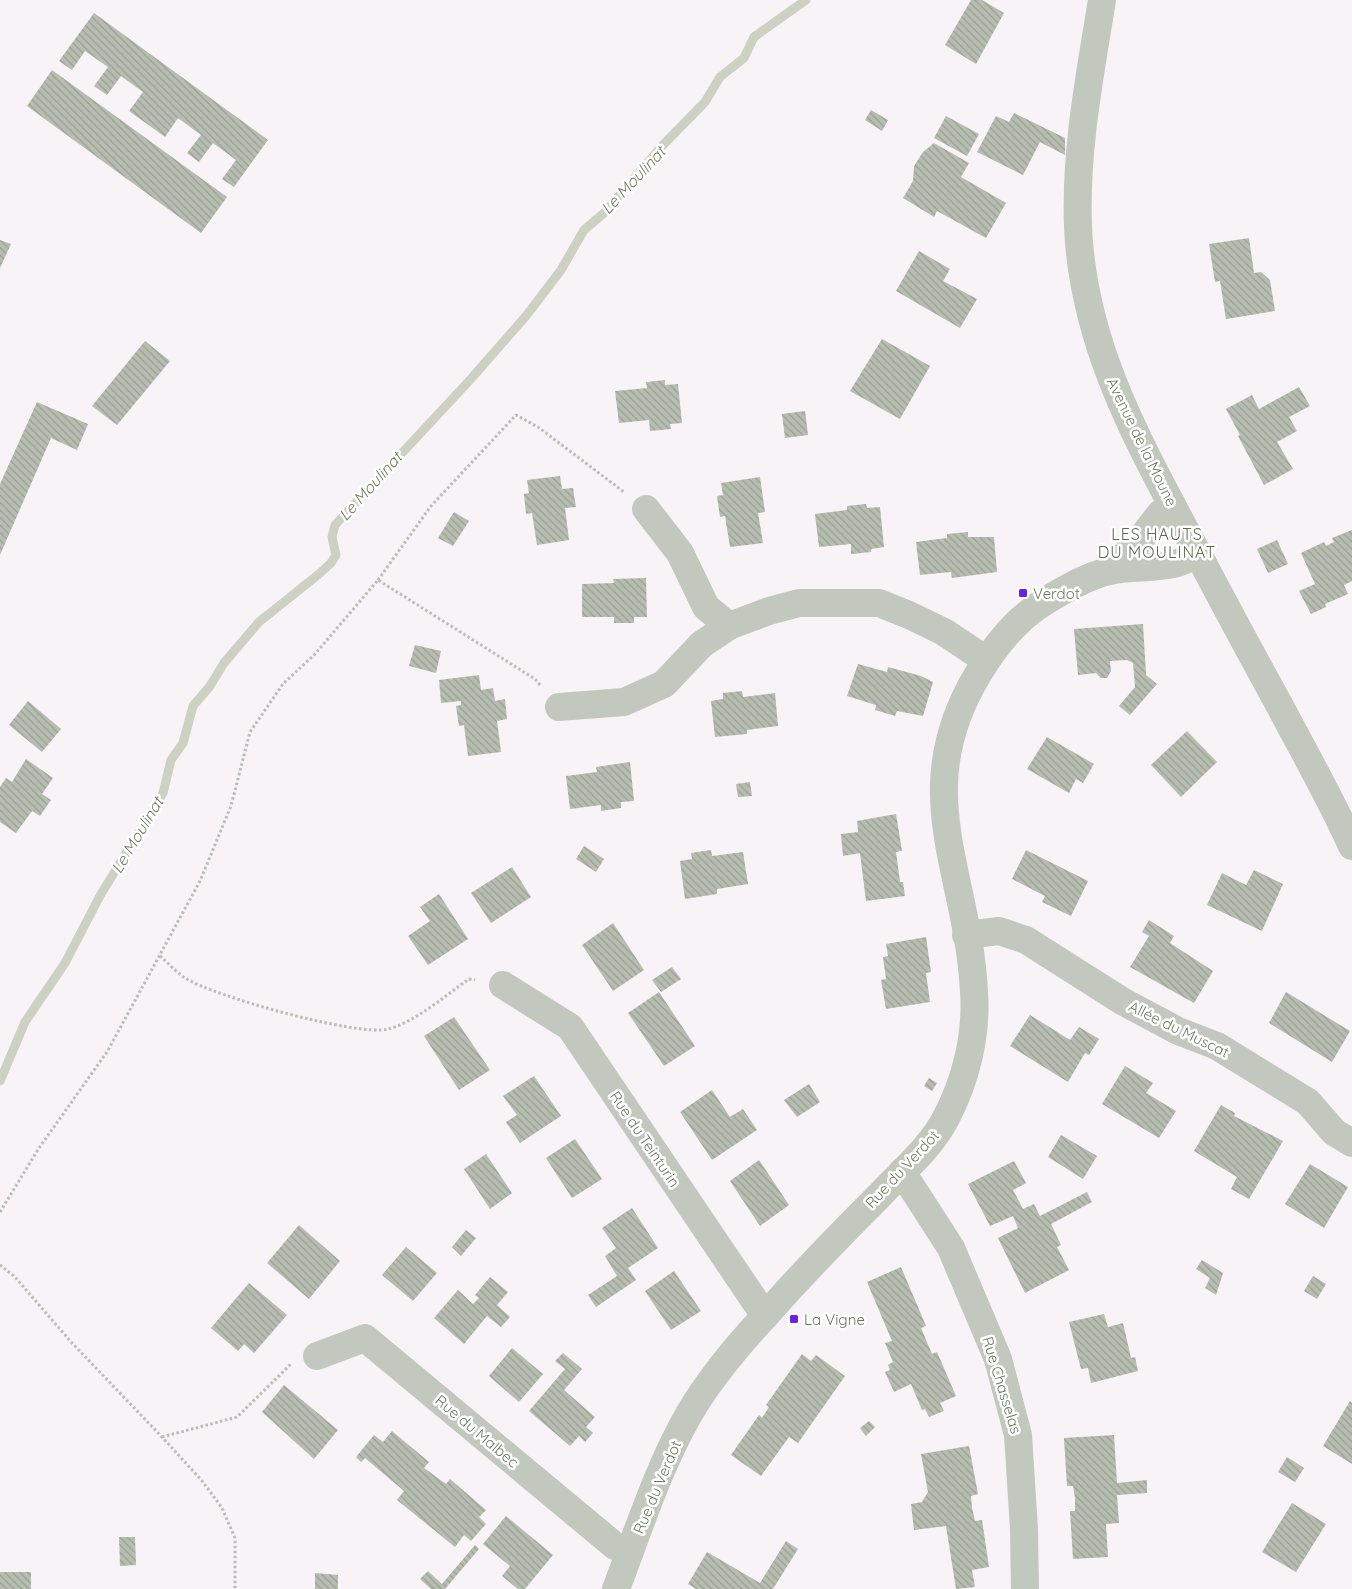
<svg xmlns="http://www.w3.org/2000/svg" width="1352" height="1589" font-family="Quicksand,sans-serif">
<style>
.lines{fill:none;stroke-linecap:round;stroke-linejoin:round}
.stream{stroke:#ccd1c2;stroke-width:9}
.building{fill:url(#building-back-hatch)}
.path{stroke:#b8bdb5;stroke-width:3;stroke-dasharray:2.5 2.5;stroke-linecap:butt}
.minor{stroke:#c3c8bf;stroke-width:28}
.poi-dot{fill:#6b1eec;stroke:#fff;stroke-width:2}
.labels{text-anchor:middle;dominant-baseline:central;stroke-width:5;stroke-linejoin:round;paint-order:stroke}
.street-label{font-size:15px;fill:#687a5c;stroke:#fff}
.poi-label{font-size:15px;fill:#687a5c;stroke:#fff;text-anchor:start}
.water-label{font-size:16px;font-style:italic;fill:#6e7b5a;stroke:#fff}
.neighbourhood-label{font-size:16px;letter-spacing:1px;fill:#5c6a52;stroke:#fff}
</style>
<defs>
<pattern id="building-back-hatch" width="6" height="6" patternUnits="userSpaceOnUse" patternTransform="scale(1.25)"><rect width="6" height="6" fill="#b7beb1"/><path d="M-1 5l2 2M0 0l6 6M5-1l2 2" fill="none" stroke="#999f93"/></pattern>
</defs>
<rect width="100%" height="100%" fill="#f7f3f6"/>
<g class="lines">
<!-- stream -->
<polyline class="stream" points="0,1081 25,1022 65,963 101,894 163,793 171,760 183,743 193,706 210,686 224,663 259,622 319,574 331,563 336,555 332,537 335,525 469,381 526,316 561,270 584,230 604,213 663,145 705,102 720,77 744,58 754,37 806,0"/>
</g>
<!-- building -->
<g class="building">
<polygon points="971,0 982,0 1004,13 976,64 945,45"/>
<polygon points="94,13 268,140 234,187 222,179 236,160 213,143 199,162 187,153 201,135 178,118 165,137 129,111 143,92 121,76 107,95 94,86 108,67 85,51 72,70 59,61"/>
<polygon points="52,70 227,197 201,233 27,106"/>
<polygon points="871,110 888,120 882,131 865,120"/>
<polygon points="1014,113 1065,138 1065,155 1040,142 1023,175 977,152 996,116 1009,122"/>
<polygon points="946,116 979,134 967,156 934,138"/>
<polygon points="934,143 969,163 961,177 1006,203 986,238 937,211 934,217 903,198 913,181 914,166 923,152"/>
<polygon points="1249,238 1254,273 1261,272 1270,280 1275,311 1226,319 1220,281 1215,282 1209,244"/>
<polygon points="0,240 11,244 0,268"/>
<polygon points="919,251 950,269 943,281 977,299 960,328 896,291"/>
<polygon points="882,339 930,366 900,419 850,391"/>
<polygon points="145,341 170,361 117,425 92,406"/>
<polygon points="665,380 665,385 678,384 682,423 670,424 671,429 650,431 649,420 619,423 615,391 647,388 646,382"/>
<polygon points="1299,387 1310,406 1289,417 1297,431 1277,442 1293,469 1264,485 1238,436 1240,435 1226,409 1252,395 1259,409"/>
<polygon points="37,402 88,424 77,450 51,438 0,555 0,484"/>
<polygon points="805,411 808,435 785,438 782,414"/>
<polygon points="560,476 562,489 573,488 576,507 565,508 569,540 537,545 532,513 526,514 524,494 529,493 527,480"/>
<polygon points="760,477 765,512 758,513 763,543 730,547 725,516 720,517 717,496 723,495 721,483"/>
<polygon points="866,504 867,508 880,507 884,547 871,549 871,552 851,554 851,544 819,547 815,514 847,510 847,506"/>
<polygon points="454,512 469,521 453,546 438,538"/>
<polygon points="1352,530 1352,581 1344,585 1348,594 1325,604 1326,607 1311,614 1299,591 1315,584 1301,553 1324,542 1326,546 1334,542 1332,538"/>
<polygon points="968,532 968,537 994,537 997,572 952,578 951,572 920,575 916,542 947,538 947,534"/>
<polygon points="1277,540 1288,564 1268,573 1257,549"/>
<polygon points="646,578 647,617 634,617 634,623 614,623 614,617 582,617 582,584 614,583 613,579"/>
<polygon points="1143,624 1146,675 1157,684 1130,715 1119,706 1135,687 1133,663 1127,660 1110,661 1111,671 1107,678 1101,678 1096,673 1078,675 1074,629"/>
<polygon points="415,645 441,651 436,673 409,666"/>
<polygon points="858,664 887,672 888,667 921,676 933,682 923,716 897,711 895,716 875,710 876,705 847,696"/>
<polygon points="479,675 481,690 493,688 495,701 505,699 507,719 497,721 501,752 468,756 464,725 459,726 456,706 461,705 461,701 441,703 439,680"/>
<polygon points="742,691 743,697 775,693 778,726 747,730 747,734 715,737 711,701 723,699 723,693"/>
<polygon points="28,701 61,729 42,752 9,725"/>
<polygon points="1187,731 1217,762 1181,797 1151,765"/>
<polygon points="1047,737 1094,764 1083,783 1076,779 1069,793 1027,769"/>
<polygon points="26,759 53,778 42,794 51,800 40,816 32,811 16,833 0,822 0,787 6,778 12,782"/>
<polygon points="630,762 634,801 621,802 621,808 601,811 601,805 570,809 566,776 597,772 596,767"/>
<polygon points="750,782 752,796 738,797 736,784"/>
<polygon points="896,814 902,851 896,852 900,882 903,882 905,896 866,901 860,853 843,856 841,834 858,832 857,821"/>
<polygon points="584,846 604,859 596,872 576,859"/>
<polygon points="711,850 712,856 743,852 748,884 717,889 717,894 685,899 680,861 692,859 691,853"/>
<polygon points="1026,850 1088,881 1071,916 1042,902 1045,896 1012,879"/>
<polygon points="512,867 531,897 491,923 471,893"/>
<polygon points="1254,870 1283,884 1262,931 1207,905 1222,873 1246,885"/>
<polygon points="439,894 468,939 428,965 408,936 430,921 420,907"/>
<polygon points="1149,920 1174,936 1170,943 1213,971 1194,1003 1130,967 1149,936 1142,932"/>
<polygon points="613,923 644,970 613,991 582,945"/>
<polygon points="926,937 931,972 926,973 930,1002 886,1009 881,980 886,979 883,957 888,956 886,944"/>
<polygon points="672,967 681,979 661,992 652,980"/>
<polygon points="659,992 695,1046 664,1066 628,1013"/>
<polygon points="1286,992 1350,1031 1332,1062 1269,1023"/>
<polygon points="1030,1015 1070,1040 1079,1027 1099,1039 1089,1055 1085,1053 1068,1082 1010,1046"/>
<polygon points="454,1017 490,1070 459,1090 424,1036"/>
<polygon points="1125,1066 1153,1083 1146,1093 1176,1111 1159,1138 1102,1104"/>
<polygon points="534,1076 561,1116 520,1143 506,1122 517,1115 503,1096"/>
<polygon points="929,1078 937,1083 932,1091 924,1086"/>
<polygon points="809,1084 820,1102 797,1117 784,1100"/>
<polygon points="712,1090 730,1117 743,1109 757,1130 712,1160 680,1112"/>
<polygon points="1221,1105 1235,1113 1234,1116 1283,1141 1249,1199 1231,1189 1237,1177 1194,1151"/>
<polygon points="1061,1135 1097,1156 1083,1179 1048,1157"/>
<polygon points="575,1139 602,1179 572,1198 546,1158"/>
<polygon points="486,1154 512,1193 490,1209 464,1169"/>
<polygon points="759,1160 789,1205 760,1226 730,1181"/>
<polygon points="1014,1161 1026,1183 1013,1190 1023,1209 1034,1204 1040,1216 1087,1192 1092,1202 1051,1224 1061,1245 1057,1247 1069,1270 1025,1293 998,1238 1018,1228 1013,1216 990,1226 968,1184"/>
<polygon points="1310,1164 1348,1187 1324,1228 1285,1204"/>
<polygon points="632,1208 658,1248 628,1268 636,1280 596,1307 588,1295 617,1276 605,1256 616,1248 602,1228"/>
<polygon points="299,1225 340,1261 309,1299 267,1263"/>
<polygon points="466,1230 476,1238 461,1256 452,1247"/>
<polygon points="406,1247 437,1273 413,1301 382,1275"/>
<polygon points="1202,1260 1223,1273 1216,1295 1205,1288 1210,1278 1196,1269"/>
<polygon points="901,1267 926,1326 921,1328 932,1354 937,1352 956,1396 940,1403 944,1411 929,1417 925,1409 922,1410 911,1384 894,1392 885,1372 890,1370 888,1365 893,1362 885,1343 892,1341 867,1282"/>
<polygon points="674,1271 701,1311 671,1330 645,1291"/>
<polygon points="1313,1276 1326,1284 1317,1299 1304,1291"/>
<polygon points="490,1277 508,1292 497,1305 510,1317 501,1327 487,1316 464,1344 434,1318 458,1290 473,1304 479,1298 475,1295"/>
<polygon points="249,1283 287,1315 254,1353 244,1344 238,1351 211,1328"/>
<polygon points="1104,1314 1108,1327 1123,1323 1131,1358 1135,1357 1138,1371 1091,1383 1088,1368 1081,1369 1069,1322"/>
<polygon points="512,1348 543,1374 519,1402 489,1376"/>
<polygon points="563,1353 582,1369 564,1390 595,1417 586,1427 593,1433 585,1442 579,1436 570,1446 529,1411 565,1369 555,1361"/>
<polygon points="802,1354 811,1361 816,1355 845,1376 798,1443 789,1437 761,1476 731,1455 759,1415 762,1418 769,1407 766,1405"/>
<polygon points="284,1385 338,1430 314,1459 262,1412"/>
<polygon points="1350,1401 1352,1403 1352,1464 1323,1446"/>
<polygon points="869,1421 875,1427 866,1436 860,1428"/>
<polygon points="392,1431 429,1462 424,1468 446,1484 450,1479 486,1510 479,1517 486,1524 471,1541 464,1535 455,1547 397,1500 404,1491 365,1458 361,1462 356,1457 374,1435 383,1442"/>
<polygon points="1114,1435 1117,1483 1147,1480 1147,1493 1117,1495 1119,1523 1106,1524 1108,1557 1073,1559 1070,1511 1075,1511 1075,1498 1073,1486 1067,1486 1064,1438"/>
<polygon points="969,1446 978,1494 971,1496 972,1508 975,1521 982,1520 989,1567 972,1570 975,1587 956,1589 946,1526 914,1530 911,1504 922,1502 928,1492 921,1454"/>
<polygon points="1287,1457 1304,1468 1295,1482 1278,1472"/>
<polygon points="1292,1503 1326,1524 1296,1572 1262,1552"/>
<polygon points="506,1516 553,1555 525,1589 518,1589 502,1576 510,1566 483,1544"/>
<polygon points="119,1537 135,1537 136,1565 120,1566"/>
<polygon points="786,1541 798,1549 773,1589 696,1589 688,1584 707,1552 760,1583"/>
<polygon points="475,1545 479,1549 445,1589 431,1589 420,1579 428,1571 442,1584"/>
<rect x="0" y="1572" width="31" height="17"/>
<polygon points="315,1573 338,1575 338,1589 315,1589"/>
</g>
<g class="lines">
<!-- path -->
<g class="path">
<polyline points="378,580 431,506 516,415 538,427 624,492"/>
<path d="M160,956C168,963 176,972 185,978C213,996 358,1037 388,1029C414,1023 446,995 469,979L475,980"/>
<polyline points="0,1212 39,1148 107,1052 200,881 231,806 250,732 283,684 315,654 378,580 535,679 540,685"/>
<polyline points="0,1265 14,1276 72,1343 162,1437 203,1482 222,1508 235,1538 235,1589"/>
<polyline points="162,1437 237,1417 291,1364"/>
</g>
<!-- minor -->
<g class="minor">
<path d="M1102,0C1090,75 1075,150 1078,227C1083,342 1135,436 1188,535C1218,592 1249,650 1281,708C1305,754 1331,799 1352,846"/>
<polyline points="646,509 680,553 706,607 729,626"/>
<polyline points="1108,571 1136,545 1160,514 1172,505"/>
<polyline points="559,707 624,702 664,684 702,644 729,626 769,611 799,603 879,603 909,615 944,632 986,660"/>
<polyline points="966,935 999,931 1026,940 1122,1001 1178,1031 1217,1046 1308,1102 1334,1132 1352,1143"/>
<polyline points="503,985 570,1027 765,1316"/>
<polyline points="902,1172 951,1248 998,1359 1018,1435 1024,1529 1025,1589"/>
<polyline points="317,1356 365,1338 615,1546 630,1551"/>
<path d="M616,1589C638,1531 658,1468 689,1414C710,1378 737,1346 765,1316C801,1275 839,1236 878,1197C901,1172 930,1149 946,1118C966,1080 977,1035 974,992C968,871 907,792 978,674C995,646 1016,619 1044,602C1063,590 1087,576 1109,571C1130,566 1153,569 1174,564C1182,562 1190,558 1198,554"/>
</g>
</g>
<!-- markers -->
<g class="poi-dot">
<rect x="1018" y="588" width="10" height="10" rx="2.5"/>
<rect x="789" y="1314" width="10" height="10" rx="2.5"/>
</g>
<g class="labels">
<!-- street labels -->
<g class="street-label">
<text transform="translate(1142 442) rotate(64)">Avenue de la Moune</text>
<text transform="translate(1179 1029) rotate(26)">Allée du Muscat</text>
<text transform="translate(645 1139) rotate(56)">Rue du Teinturin</text>
<text transform="translate(902 1169) rotate(-47)">Rue du Verdot</text>
<text transform="translate(1002 1385) rotate(73)">Rue Chasselas</text>
<text transform="translate(477 1431) rotate(40)">Rue du Malbec</text>
<text transform="translate(657 1487) rotate(-67)">Rue du Verdot</text>
</g>
<!-- poi labels -->
<g class="poi-label">
<text x="1033" y="593">Verdot</text>
<text x="804" y="1319">La Vigne</text>
</g>
<!-- water labels -->
<g class="water-label">
<text transform="translate(633 180) rotate(-47)">Le Moulinat</text>
<text transform="translate(370 486) rotate(-48)">Le Moulinat</text>
<text transform="translate(137 835) rotate(-59)">Le Moulinat</text>
</g>
<!-- neighbourhood labels -->
<g class="neighbourhood-label">
<text x="1157" y="534">LES HAUTS<tspan x="1157" dy="18">DU MOULINAT</tspan></text>
</g>
</g>
</svg>
